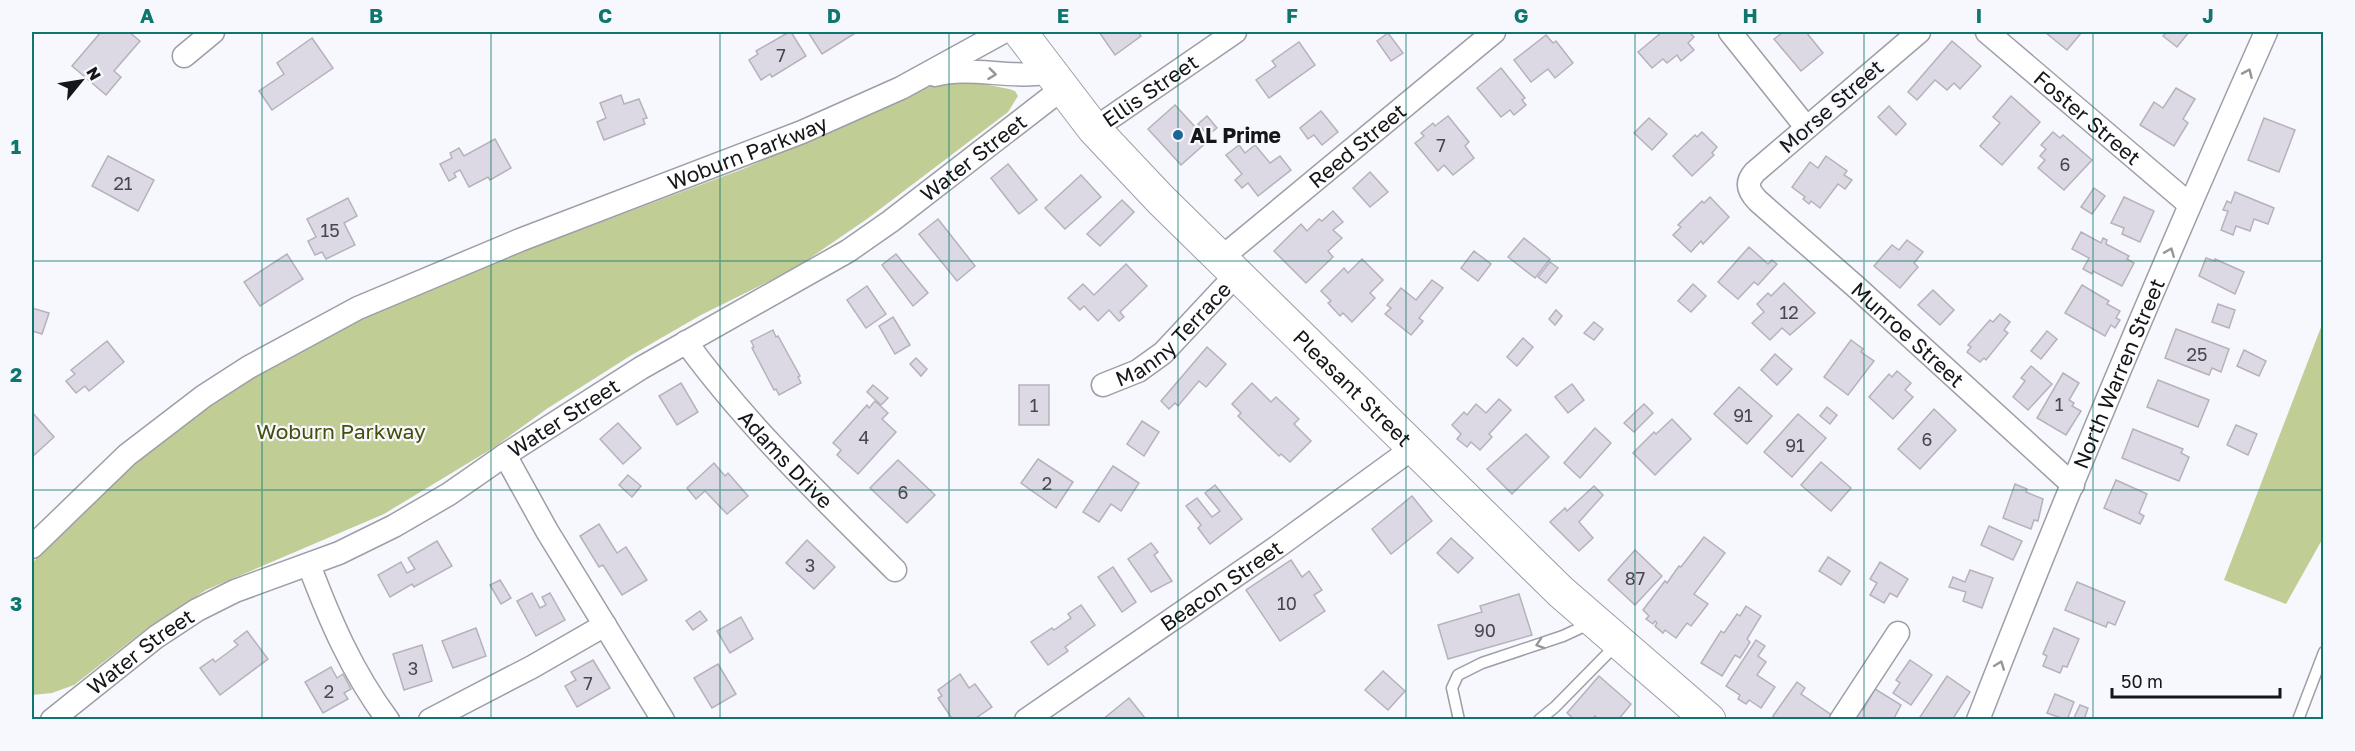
<svg xmlns="http://www.w3.org/2000/svg" width="2355" height="751" font-family="'Golos Text',sans-serif">
<style>
.green{fill:#c0cd95}
.building{fill:#ddd9e4;stroke:#b6b2bc;stroke-width:1.5}
.lines{fill:none;stroke-linecap:round;stroke-linejoin:round}
.service-casing{stroke:#9d9ea8;stroke-width:13}
.minor-casing{stroke:#9d9ea8;stroke-width:25}
.primary-casing{stroke:#9d9ea8;stroke-width:35}
.service{stroke:#fff;stroke-width:10}
.minor{stroke:#fff;stroke-width:22}
.primary{stroke:#fff;stroke-width:33}
.oneway{stroke:#969698}
.grid{fill:none;stroke:#0f766e;stroke-width:1.5;stroke-opacity:0.55}
.poi-dot{fill:#1b6699;stroke:#f7f7fe;stroke-width:2}
.labels{text-anchor:middle;dominant-baseline:central;stroke-width:4.5;stroke-linejoin:round;paint-order:stroke}
.number-label{font-size:18px;fill:#47474c}
.street-label{font-size:21px;fill:#151619;stroke:#f7f7fe}
.poi-label{font-size:21px;font-weight:bold;fill:#151619;stroke:#f7f7fe;text-anchor:start}
.park-label{font-size:21px;fill:#444f07;stroke:#f7f7fe}
.neatline{fill:none;stroke:#0f766e;stroke-width:2}
.grid-label{font-size:20px;text-anchor:middle;font-weight:bold;fill:#0f766e}
</style>
<rect width="100%" height="100%" fill="#f7f7fe"/>
<!-- green -->
<g class="green">
<polygon points="963,80 1009,89 1015,91 1018,96 1008,112 867,219 794,269 701,315 630,356 548,408 493,448 384,514 206,590 146,629 74,685 52,693 32,695 32,563 128,470 202,409 249,378 382,304 743,169 931,86 947,81"/>
<polygon points="2323,322 2323,538 2286,604 2224,580"/>
</g>
<!-- building -->
<g class="building">
<polygon points="101,32 129,32 140,41 114,71 121,77 106,95 72,66"/>
<polygon points="789,32 791,32 806,56 772,77 770,74 761,80 749,60 758,54 756,51"/>
<polygon points="808,32 857,32 822,54"/>
<polygon points="1099,32 1138,32 1141,36 1115,55"/>
<polygon points="1662,32 1689,32 1694,37 1688,43 1694,50 1681,61 1677,55 1667,63 1663,59 1652,68 1638,52"/>
<polygon points="1783,32 1806,32 1823,53 1801,71 1774,39"/>
<polygon points="2048,32 2082,32 2067,50 2046,33"/>
<polygon points="2167,32 2189,32 2177,47 2163,36"/>
<polygon points="1388,33 1403,53 1391,61 1377,41"/>
<polygon points="1546,35 1553,43 1556,41 1573,63 1555,78 1548,69 1531,82 1514,60"/>
<polygon points="312,38 333,68 272,110 259,91 284,74 277,63"/>
<polygon points="1952,41 1981,66 1960,89 1954,83 1947,90 1935,80 1917,100 1908,92"/>
<polygon points="1299,42 1315,65 1269,98 1256,80 1276,66 1272,61"/>
<polygon points="1501,68 1525,98 1522,100 1526,105 1514,115 1510,110 1501,117 1477,88"/>
<polygon points="2176,88 2195,99 2183,119 2188,123 2174,146 2140,125 2154,102 2163,108"/>
<polygon points="621,95 624,104 639,99 647,118 643,119 645,124 604,140 597,122 606,118 600,103"/>
<polygon points="2011,96 2040,122 2002,165 1980,146 2000,123 1993,117"/>
<polygon points="1175,105 1208,141 1181,165 1148,129"/>
<polygon points="1889,106 1906,124 1896,135 1878,117"/>
<polygon points="1321,111 1338,132 1322,145 1314,135 1308,139 1300,128"/>
<polygon points="1207,116 1217,128 1208,135 1198,124"/>
<polygon points="1448,116 1469,142 1465,146 1474,158 1453,175 1444,165 1438,171 1415,143 1424,136 1421,133 1433,123 1435,126"/>
<polygon points="1649,118 1667,134 1652,150 1634,133"/>
<polygon points="2264,118 2295,130 2279,172 2248,160"/>
<polygon points="1702,132 1717,147 1712,153 1714,155 1692,176 1673,156 1695,135 1697,137"/>
<polygon points="2053,132 2060,138 2063,135 2092,160 2064,190 2038,168 2045,160 2040,156 2046,149 2041,145"/>
<polygon points="495,139 511,168 490,180 488,177 469,187 460,170 454,173 456,177 449,181 440,164 452,158 450,153 459,148 464,156"/>
<polygon points="1239,145 1245,153 1255,145 1270,163 1280,156 1291,170 1258,196 1248,183 1242,188 1235,180 1242,174 1226,155"/>
<polygon points="108,156 154,180 138,211 92,186"/>
<polygon points="1826,156 1847,171 1844,175 1852,180 1845,189 1838,184 1820,208 1811,201 1809,204 1803,199 1805,197 1792,187 1810,162 1818,168"/>
<polygon points="1008,164 1037,200 1019,214 991,178"/>
<polygon points="1370,172 1388,192 1370,207 1353,188"/>
<polygon points="1081,175 1101,197 1065,229 1045,208"/>
<polygon points="2094,188 2105,196 2092,214 2081,207"/>
<polygon points="2235,192 2274,208 2268,224 2254,219 2250,231 2236,226 2233,235 2221,230 2228,211 2223,210 2227,201 2231,203"/>
<polygon points="1710,197 1729,217 1703,244 1701,241 1691,252 1673,235 1681,227 1678,225 1702,201 1704,203"/>
<polygon points="2124,197 2154,211 2140,242 2122,234 2124,228 2111,223"/>
<polygon points="348,198 357,216 344,223 355,245 326,259 322,252 315,255 308,241 316,237 307,219"/>
<polygon points="1122,200 1134,212 1100,246 1087,234"/>
<polygon points="1333,211 1343,222 1333,230 1342,238 1328,251 1333,257 1306,283 1274,251 1301,224 1307,231 1319,219 1322,221"/>
<polygon points="938,219 975,266 957,281 919,234"/>
<polygon points="2081,232 2101,243 2103,238 2107,240 2106,244 2129,256 2127,259 2134,263 2122,286 2093,271 2092,274 2083,269 2089,258 2072,249"/>
<polygon points="1524,238 1550,259 1535,278 1508,257"/>
<polygon points="1907,240 1923,252 1914,263 1918,267 1900,288 1874,266 1892,245 1899,250"/>
<polygon points="1749,247 1768,264 1772,260 1777,264 1758,285 1754,282 1738,299 1718,282"/>
<polygon points="1474,251 1491,264 1478,281 1461,268"/>
<polygon points="287,254 303,279 260,306 244,282"/>
<polygon points="896,254 928,293 913,306 882,265"/>
<polygon points="2206,258 2215,261 2215,259 2244,272 2235,294 2199,276"/>
<polygon points="1362,259 1383,280 1370,293 1375,298 1352,322 1343,313 1340,316 1328,303 1331,301 1321,291 1344,268 1348,273"/>
<polygon points="1550,262 1558,268 1546,283 1538,277"/>
<polygon points="1126,264 1147,286 1120,312 1124,317 1119,321 1109,310 1098,321 1084,306 1080,310 1068,298 1083,284 1094,295"/>
<polygon points="1432,280 1443,288 1419,318 1423,321 1411,335 1385,314 1391,308 1387,305 1401,288 1416,300"/>
<polygon points="1784,283 1815,313 1790,335 1782,328 1770,340 1752,323 1764,312 1757,304 1768,293 1771,296"/>
<polygon points="1693,284 1706,296 1691,312 1678,301"/>
<polygon points="2082,285 2109,301 2107,304 2120,311 2116,318 2120,320 2115,328 2111,325 2105,336 2065,313"/>
<polygon points="867,286 886,314 866,328 847,300"/>
<polygon points="1933,290 1954,310 1940,325 1918,305"/>
<polygon points="2218,304 2235,310 2229,328 2212,322"/>
<polygon points="32,308 49,313 42,334 32,331"/>
<polygon points="1556,310 1562,316 1555,325 1549,319"/>
<polygon points="2000,314 2010,322 2004,330 2008,333 1986,360 1984,358 1980,362 1967,352 1971,347 1968,345 1990,320 1993,322"/>
<polygon points="893,317 910,345 895,354 879,326"/>
<polygon points="1594,322 1603,329 1594,340 1584,333"/>
<polygon points="2176,329 2229,349 2221,372 2212,368 2209,375 2165,358"/>
<polygon points="773,330 776,337 778,336 800,376 798,377 801,383 779,395 776,389 774,390 752,348 754,347 751,341"/>
<polygon points="2047,331 2057,339 2041,359 2031,351"/>
<polygon points="1523,338 1533,347 1517,366 1507,357"/>
<polygon points="1851,340 1863,349 1861,352 1874,361 1848,395 1824,377"/>
<polygon points="107,341 124,362 89,391 85,386 76,393 66,381 75,374 71,370"/>
<polygon points="1207,347 1226,364 1206,387 1199,381 1178,406 1175,403 1169,409 1161,401"/>
<polygon points="2244,350 2266,361 2259,376 2237,366"/>
<polygon points="1775,354 1792,369 1777,385 1761,370"/>
<polygon points="916,358 927,369 921,376 910,364"/>
<polygon points="2031,366 2052,384 2028,410 2013,397 2025,381 2021,378"/>
<polygon points="1897,371 1911,383 1905,390 1913,397 1893,419 1869,397 1889,374 1892,377"/>
<polygon points="2063,373 2079,383 2069,400 2074,403 2072,406 2081,411 2066,435 2037,418"/>
<polygon points="2158,380 2209,400 2198,427 2147,407"/>
<polygon points="681,383 698,412 677,425 659,396"/>
<polygon points="1252,383 1271,402 1276,397 1299,419 1294,424 1311,441 1290,462 1281,454 1279,456 1238,416 1241,413 1232,404"/>
<polygon points="1572,384 1584,400 1568,413 1555,397"/>
<polygon points="873,385 888,398 881,405 867,392"/>
<rect x="1019" y="385" width="30" height="40"/>
<polygon points="1739,387 1772,416 1747,444 1714,414"/>
<polygon points="1499,399 1511,410 1489,434 1492,437 1480,450 1471,442 1467,447 1457,439 1461,434 1452,425 1464,412 1467,415 1476,404 1486,413"/>
<polygon points="875,401 888,413 882,419 896,432 858,474 837,455 841,450 833,443 867,405 869,408"/>
<polygon points="1644,404 1653,413 1634,432 1624,423"/>
<polygon points="1827,407 1837,415 1830,424 1820,416"/>
<polygon points="1934,409 1956,430 1920,469 1898,449"/>
<polygon points="32,412 54,437 33,456 32,454"/>
<polygon points="1798,414 1826,438 1792,477 1764,452"/>
<polygon points="1672,419 1691,439 1655,475 1633,453 1654,432 1656,434"/>
<polygon points="1142,421 1159,432 1144,456 1127,444"/>
<polygon points="618,423 641,448 623,464 600,439"/>
<polygon points="2236,425 2257,434 2248,455 2227,445"/>
<polygon points="1595,428 1611,443 1580,478 1564,463"/>
<polygon points="2133,429 2183,449 2181,453 2189,457 2179,481 2122,458"/>
<polygon points="1526,434 1549,457 1512,494 1487,469"/>
<polygon points="1038,459 1073,482 1056,508 1021,483"/>
<polygon points="898,460 935,495 907,523 870,488"/>
<polygon points="1821,462 1851,488 1831,511 1801,485"/>
<polygon points="714,463 725,476 728,473 748,496 727,514 705,491 696,499 687,488"/>
<polygon points="1113,466 1139,483 1121,511 1111,504 1099,522 1083,512"/>
<polygon points="628,475 641,486 632,497 619,485"/>
<polygon points="2116,480 2147,494 2139,513 2144,516 2140,524 2104,508"/>
<polygon points="2015,484 2027,489 2026,492 2043,499 2038,521 2034,520 2031,529 2003,518"/>
<polygon points="1215,485 1242,519 1210,544 1198,528 1201,525 1186,506 1197,498 1212,517 1220,511 1205,493"/>
<polygon points="1594,486 1603,495 1579,522 1593,538 1579,551 1550,522 1565,508 1567,511"/>
<polygon points="1412,496 1432,521 1391,554 1372,529"/>
<polygon points="599,524 617,553 626,547 647,580 622,595 603,565 599,567 580,536"/>
<polygon points="1989,526 2022,541 2013,560 1981,545"/>
<polygon points="1704,537 1725,553 1694,594 1708,604 1691,626 1687,623 1676,638 1665,630 1663,633 1655,626 1657,623 1655,621 1653,624 1646,619 1649,616 1643,610 1665,581 1667,583 1679,566 1681,567"/>
<polygon points="1451,538 1473,558 1458,573 1437,553"/>
<polygon points="807,540 835,567 814,589 786,563"/>
<polygon points="437,541 452,566 414,587 412,584 390,597 378,575 401,562 407,573 415,569 408,558"/>
<polygon points="1151,543 1158,552 1154,555 1172,581 1151,592 1128,559"/>
<polygon points="1635,550 1662,576 1635,605 1608,580"/>
<polygon points="1828,557 1850,571 1841,585 1819,571"/>
<polygon points="1291,560 1302,577 1309,571 1322,590 1314,595 1325,611 1280,641 1246,590"/>
<polygon points="1880,562 1908,579 1897,597 1890,593 1884,603 1870,595 1877,583 1870,579"/>
<polygon points="1113,567 1136,602 1122,612 1098,577"/>
<polygon points="1970,570 1993,578 1982,608 1963,601 1966,592 1949,587 1953,577 1965,582"/>
<polygon points="500,580 511,598 501,604 490,585"/>
<polygon points="2077,582 2125,602 2115,625 2108,622 2106,627 2065,610"/>
<polygon points="532,593 540,608 546,605 542,597 550,593 565,620 536,636 517,601"/>
<polygon points="1519,594 1532,635 1448,659 1438,625 1482,612 1480,606"/>
<polygon points="1081,605 1095,625 1065,647 1068,651 1048,665 1031,642 1052,628 1054,630 1071,618 1068,614"/>
<polygon points="1746,606 1761,616 1747,639 1750,642 1740,658 1735,655 1722,676 1701,663 1721,631 1724,633 1737,614 1740,616"/>
<polygon points="700,611 707,620 693,630 686,621"/>
<polygon points="741,617 753,639 730,653 717,631"/>
<polygon points="476,628 486,656 453,668 442,641"/>
<polygon points="2054,628 2079,639 2067,667 2063,666 2060,673 2043,666 2047,656 2043,654"/>
<polygon points="247,631 268,659 220,695 200,668 213,659 215,662 238,645 234,641"/>
<polygon points="1756,640 1765,646 1758,656 1766,662 1757,675 1775,687 1761,708 1749,700 1746,704 1738,699 1740,695 1726,686"/>
<polygon points="422,645 432,681 404,690 393,654"/>
<polygon points="593,660 610,688 577,707 565,686 576,680 571,672"/>
<polygon points="1910,660 1932,675 1911,705 1893,693 1900,683 1896,680"/>
<polygon points="718,664 736,694 712,708 694,678"/>
<polygon points="331,667 337,678 343,674 351,689 344,693 348,699 323,713 305,682"/>
<polygon points="1383,671 1405,691 1388,710 1365,690"/>
<polygon points="960,674 969,688 975,684 992,707 973,720 953,720 938,698 942,696 938,690"/>
<polygon points="1599,676 1631,704 1618,720 1599,720 1595,716 1591,720 1575,720 1567,713"/>
<polygon points="1947,676 1970,692 1952,720 1924,720 1920,717"/>
<polygon points="1797,682 1805,688 1801,694 1833,716 1830,720 1776,720 1773,716"/>
<polygon points="1875,689 1901,705 1893,720 1851,720 1859,707 1863,710"/>
<polygon points="2055,694 2074,702 2067,720 2047,713"/>
<polygon points="1129,698 1145,718 1142,720 1102,720"/>
<polygon points="2080,705 2088,708 2084,720 2073,720"/>
</g>
<g class="lines">
<!-- service casing -->
<g class="service-casing">
<g id="service">
<polyline points="1459,720 1452,688 1458,675 1482,663 1563,636 1591,623"/>
<polyline points="1539,720 1555,707 1616,645"/>
<polyline points="2298,720 2324,652"/>
</g>
</g>
<!-- minor casing -->
<g class="minor-casing">
<g id="minor">
<polyline points="1730,32 1806,127"/>
<path id="s1" d="M1919,32L1755,172C1745,183 1748,191 1758,201L1855,286L2073,485"/>
<path id="s2" d="M1987,32L2189,204"/>
<polyline points="184,56 213,32"/>
<path d="M935,75C971,65 1011,80 1051,72"/>
<path id="s3" d="M1094,129L1235,32"/>
<path id="s4" d="M1220,259L1494,32"/>
<path id="s5" d="M686,342C747,426 822,497 895,570"/>
<path id="s6" d="M1103,385L1138,371L1163,353L1236,275"/>
<polyline points="505,455 547,531 663,720"/>
<path id="s7" d="M32,547L127,455L204,396L249,367L358,308L520,240L802,132L901,88L1003,32"/>
<path d="M309,565C330,620 352,672 388,720"/>
<path id="s8" d="M52,720L156,637L197,610L235,591L339,553L394,526L449,494L505,455L641,368L848,251L891,221L1063,88"/>
<polyline points="430,720 532,667 605,625"/>
<path id="s9" d="M1026,720L1277,547L1413,448"/>
<polyline points="1841,720 1898,633"/>
<path id="s10" d="M1978,720C2068,488 2165,259 2266,32"/>
</g>
</g>
<!-- primary casing -->
<g class="primary-casing">
<g id="primary">
<path id="s11" d="M1020,32L1094,129L1161,200L1561,592L1709,720"/>
</g>
</g>
<!-- service -->
<use href="#service" class="service"/>
<!-- minor -->
<use href="#minor" class="minor"/>
<!-- primary -->
<use href="#primary" class="primary"/>
</g>
<!-- one-way arrows -->
<defs><path id="oneway-chevron" d="M-2-3.5L2.5 0L-2 3.5" fill="none" stroke-width="1.6" stroke-linecap="round" stroke-linejoin="round" transform="scale(1.5)"/></defs>
<g class="oneway">
<use href="#oneway-chevron" transform="translate(2248 73) rotate(-66)"/>
<use href="#oneway-chevron" transform="translate(992 74) rotate(7)"/>
<use href="#oneway-chevron" transform="translate(2170 252) rotate(-68)"/>
<use href="#oneway-chevron" transform="translate(1540 644) rotate(162)"/>
<use href="#oneway-chevron" transform="translate(2000 665) rotate(-69)"/>
</g>
<!-- grid -->
<path class="grid" d="M262,32V720M491,32V720M720,32V720M949,32V720M1178,32V720M1406,32V720M1635,32V720M1864,32V720M2093,32V720M32,261H2324M32,490H2324"/>
<!-- markers -->
<circle class="poi-dot" cx="1178" cy="135" r="6"/>
<g class="labels">
<!-- number labels -->
<g class="number-label">
<text x="781" y="55">7</text>
<text x="1441" y="145">7</text>
<text x="2065" y="164">6</text>
<text x="123" y="183">21</text>
<text x="330" y="230">15</text>
<text x="1789" y="312">12</text>
<text x="2197" y="354">25</text>
<text x="2059" y="404">1</text>
<text x="1034" y="405">1</text>
<text x="1743" y="415">91</text>
<text x="864" y="437">4</text>
<text x="1927" y="439">6</text>
<text x="1795" y="445">91</text>
<text x="1047" y="483">2</text>
<text x="903" y="492">6</text>
<text x="810" y="565">3</text>
<text x="1635" y="578">87</text>
<text x="1287" y="603">10</text>
<text x="1485" y="630">90</text>
<text x="413" y="668">3</text>
<text x="588" y="683">7</text>
<text x="329" y="691">2</text>
</g>
<!-- street labels -->
<g class="street-label">
<text stroke="none"><textPath href="#s3" startOffset="68">Ellis Street</textPath></text>
<text transform="translate(1831 106) rotate(-41)">Morse Street</text>
<text stroke="none"><textPath href="#s2" startOffset="132">Foster Street</textPath></text>
<text stroke="none"><textPath href="#s4" startOffset="178">Reed Street</textPath></text>
<text stroke="none"><textPath href="#s7" startOffset="826">Woburn Parkway</textPath></text>
<text stroke="none"><textPath href="#s8" startOffset="1084">Water Street</textPath></text>
<text stroke="none"><textPath href="#s6" startOffset="88">Manny Terrace</textPath></text>
<text stroke="none"><textPath href="#s1" startOffset="450">Munroe Street</textPath></text>
<text stroke="none"><textPath href="#s10" startOffset="374">North Warren Street</textPath></text>
<text stroke="none"><textPath href="#s11" startOffset="488">Pleasant Street</textPath></text>
<text stroke="none"><textPath href="#s8" startOffset="598">Water Street</textPath></text>
<text stroke="none"><textPath href="#s5" startOffset="154">Adams Drive</textPath></text>
<text stroke="none"><textPath href="#s9" startOffset="237">Beacon Street</textPath></text>
<text stroke="none"><textPath href="#s8" startOffset="112">Water Street</textPath></text>
</g>
<!-- poi labels -->
<g class="poi-label">
<text x="1190" y="135">AL Prime</text>
</g>
<!-- park labels -->
<g class="park-label">
<text x="341" y="431">Woburn Parkway</text>
</g>
</g>
<!-- border -->
<rect width="2355" height="751" fill="none" stroke="#f7f7fe" stroke-width="66"/>
<!-- north arrow -->
<g transform="translate(81 81) rotate(60)" stroke="#f7f7fe" stroke-width="4.5" paint-order="stroke">
<path d="M0-4.5L10 22L0 15L-10 22Z" fill="#151619"/>
<text y="-9" font-size="16" font-weight="bold" text-anchor="middle" fill="#151619">N</text>
</g>
<!-- scale -->
<path d="M2112 688v9h168v-9" fill="none" stroke="#151619" stroke-width="3"/>
<text x="2121" y="688" font-size="18" fill="#151619" stroke="#f7f7fe" stroke-width="4.5" paint-order="stroke">50 m</text>
<rect x="33" y="33" width="2289" height="685" class="neatline"/>
<g class="grid-label">
<text x="147" y="23">A</text>
<text x="376" y="23">B</text>
<text x="605" y="23">C</text>
<text x="834" y="23">D</text>
<text x="1063" y="23">E</text>
<text x="1292" y="23">F</text>
<text x="1521" y="23">G</text>
<text x="1750" y="23">H</text>
<text x="1979" y="23">I</text>
<text x="2208" y="23">J</text>
<text x="16" y="154">1</text>
<text x="16" y="382">2</text>
<text x="16" y="611">3</text>
</g>
</svg>
